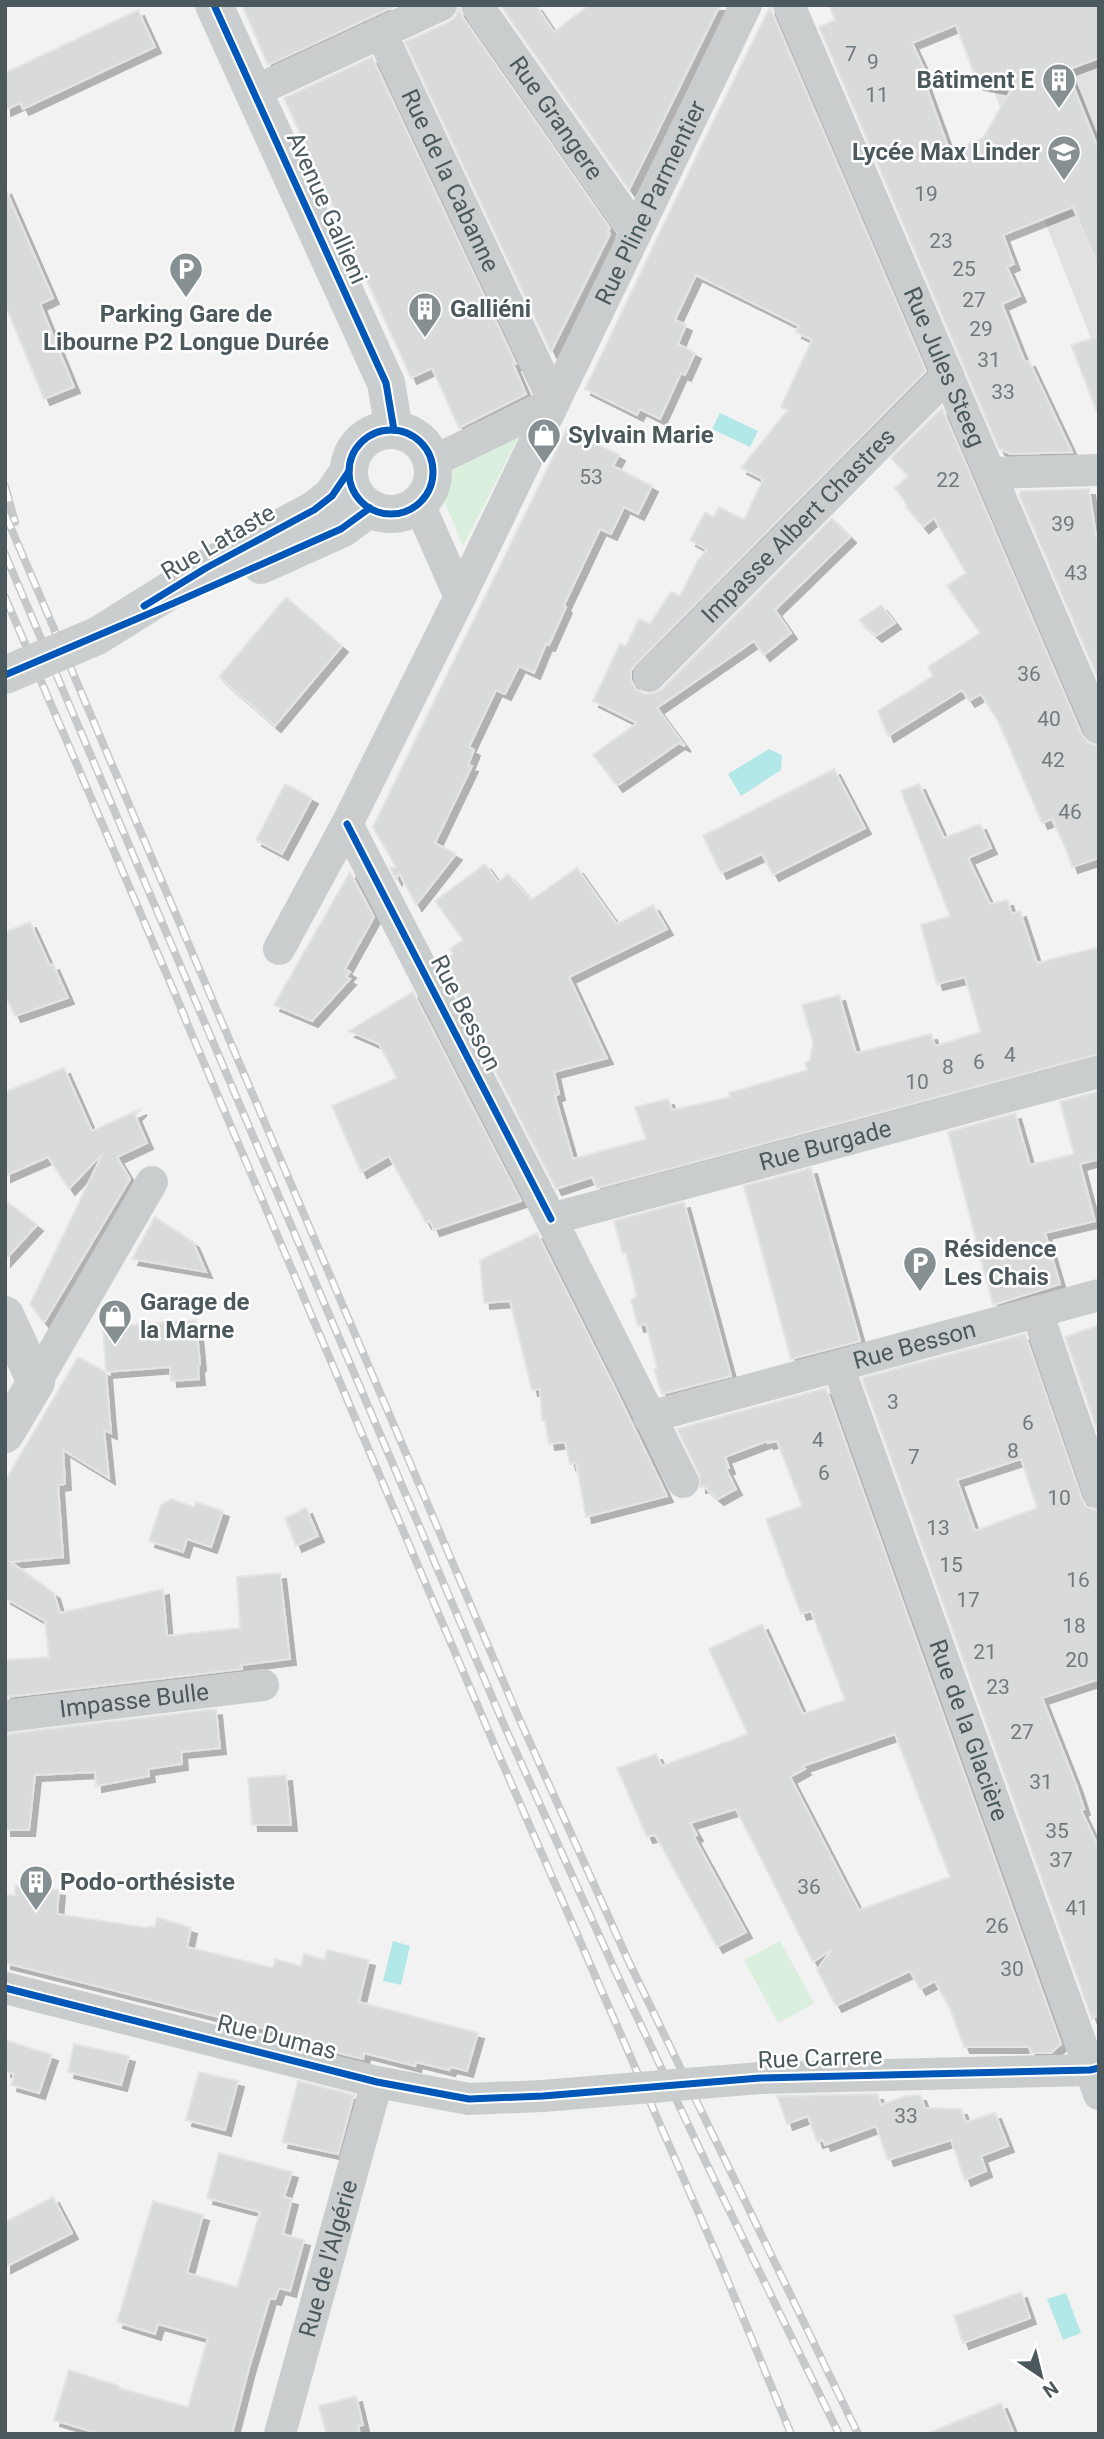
<svg xmlns="http://www.w3.org/2000/svg" width="1104" height="2439" font-family="Roboto,sans-serif">
<style>
.education{fill:#e1e1e2}
.green{fill:#daefdd}
.water{fill:#b2e8e8}
.building{fill:#d9dada;stroke:#e4e4e5;stroke-width:2;fill-rule:evenodd;filter:url(#shadow)}
.lines{fill:none;stroke-linecap:round;stroke-linejoin:round}
.street{stroke:#cacdce;stroke-width:32}
.secondary{stroke:#cbcecf;stroke-width:38}
.rail-casing{stroke:#c6c8c9;stroke-width:8}
.rail{stroke:#fff;stroke-width:5;stroke-dasharray:16;stroke-linecap:butt}
.street-bridge{stroke:#cacdce;stroke-width:32}
.secondary-bridge{stroke:#cbcecf;stroke-width:38}
.cycleway-casing{stroke:#fff;stroke-width:11}
.cycleway{stroke:#0057b8;stroke-width:7}
.labels{text-anchor:middle;dominant-baseline:central;stroke-width:5;stroke-linejoin:round;paint-order:stroke}
.number-label{font-size:21px;fill:#707a7e}
.poi-label{font-size:24px;font-weight:bold;fill:#4b595d;stroke:#fff;text-anchor:start}
.street-label{font-size:24px;fill:#4b595d;stroke:#fff}
</style>
<defs>
<filter id="shadow"><feDropShadow dx="6" dy="6" stdDeviation="0" flood-color="#0004"/></filter>
</defs>
<rect width="100%" height="100%" fill="#f3f2f2"/>
<!-- education -->
<polygon class="education" points="960,5 1099,5 1099,359"/>
<!-- green -->
<g class="green">
<polygon points="522,431 463,546 440,491 448,473"/>
<polygon points="780,1941 814,2003 778,2023 744,1960"/>
</g>
<!-- water -->
<g class="water">
<polygon points="720,413 758,431 750,447 712,429"/>
<polygon points="769,749 782,755 781,770 741,796 728,774"/>
<polygon points="393,1941 410,1946 401,1985 383,1981"/>
<polygon points="1066,2293 1081,2333 1063,2340 1047,2299"/>
</g>
<!-- building -->
<g class="building">
<polygon points="242,5 397,5 268,65"/>
<polygon points="500,5 536,5 554,32 589,5 720,5 629,190"/>
<polygon points="771,5 772,12 926,371 636,664 631,671 631,680 636,689 645,694 654,693 662,689 832,518 850,537 775,610 791,633 764,655 754,641 657,708 685,746 679,743 617,786 593,755 637,723 593,701 620,644 626,646 639,619 650,624 671,592 680,596 698,560 707,550 690,540 705,512 714,517 719,507 744,520 763,479 741,468 788,410 781,407 812,340 796,332 799,326 696,275 675,320 686,325 678,344 695,353 685,375 681,373 660,419 640,409 637,415 585,389 708,132"/>
<path d="M829,5H1099V58L1067,70L1099,150V269L1073,207L1003,235L1014,264L1007,267L1020,296L1002,304L1025,362L1029,361L1072,452L1011,454L999,449L819,27L835,20ZM956,25L978,84L1011,90L983,138L950,152L922,75H927L912,43Z"/>
<polygon points="459,8 462,16 610,228 608,232 610,234 551,352 405,42 449,22 456,16"/>
<polygon points="138,10 155,47 23,109 20,103 5,110 5,73"/>
<polygon points="372,57 516,364 513,364 526,394 459,428 432,368 411,378 284,98"/>
<polygon points="5,188 53,298 40,304 74,387 44,399 5,304"/>
<polygon points="1099,336 1099,412 1097,412 1071,345"/>
<polygon points="942,408 1082,735 1089,743 1099,746 1099,858 1072,867 1066,849 1052,819 1042,823 998,721 981,694 969,701 962,690 888,736 878,711 933,676 928,667 980,633 947,586 966,573 934,518 923,527 906,507 908,506 895,488 908,476 891,458"/>
<polygon points="567,428 619,455 613,466 652,486 638,514 624,507 611,534 600,529 565,603 564,606 566,607 549,645 546,644 534,673 519,666 505,694 496,690 469,747 474,750 468,765 472,766 435,843 456,854 416,905 399,873 396,879 390,868 396,867 373,827"/>
<polygon points="1089,489 1096,536 1099,536 1099,681 1019,495 1021,491"/>
<polygon points="286,597 342,646 275,726 219,677"/>
<polygon points="881,605 895,623 876,636 859,620"/>
<polygon points="834,769 865,828 773,875 762,854 721,873 703,836"/>
<polygon points="285,784 312,798 282,854 256,840"/>
<polygon points="919,784 944,838 980,824 991,848 968,858 990,904 1007,900 1012,914 1020,911 1037,963 1099,947 1099,1054 597,1188 592,1177 556,1189 446,975 449,973 443,961 453,954 450,949 463,940 435,901 485,864 498,882 508,874 531,900 577,868 617,924 653,905 667,929 569,977 607,1058 554,1072 559,1094 555,1096 573,1159 646,1139 635,1107 668,1099 672,1110 730,1097 729,1093 807,1070 805,1063 810,1061 813,1042 802,1005 839,995 856,1053 931,1034 935,1046 981,1032 965,977 937,984 921,925 950,916 901,791"/>
<polygon points="350,872 374,917 345,969 350,972 346,977 350,979 312,1021 274,1005"/>
<polygon points="30,922 50,966 53,964 68,998 15,1016 5,994 5,932"/>
<polygon points="413,992 521,1201 434,1230 430,1221 426,1223 389,1156 361,1172 332,1106 397,1078 379,1044 349,1031"/>
<polygon points="64,1068 92,1131 141,1109 135,1115 147,1143 117,1157 130,1179 44,1323 30,1304 103,1153 69,1189 48,1157 5,1176 5,1092"/>
<polygon points="1099,1091 1099,1159 1080,1164 1095,1221 1045,1233 1060,1284 993,1305 948,1132 1015,1113 1030,1165 1074,1154 1060,1102"/>
<polygon points="811,1168 860,1341 791,1359 744,1186"/>
<polygon points="5,1200 37,1225 5,1260"/>
<polygon points="684,1202 731,1376 662,1394 654,1370 657,1368 646,1324 638,1326 631,1300 637,1297 626,1253 623,1254 614,1221"/>
<polygon points="155,1217 193,1242 206,1272 132,1259"/>
<polygon points="537,1233 614,1386 667,1496 586,1517 576,1463 570,1464 565,1442 549,1444 545,1420 542,1421 540,1389 532,1390 510,1301 484,1303 480,1260"/>
<polygon points="196,1320 200,1365 198,1366 199,1379 171,1381 170,1367 106,1372 103,1327"/>
<polygon points="1099,1325 1099,1436 1065,1337"/>
<path d="M1025,1334L1082,1499L1087,1507L1099,1511V1679L1042,1698L1077,1787L1084,1809L1081,1810L1099,1848V2014L1092,2019L862,1378ZM1021,1459L1037,1508L975,1531L957,1480Z"/>
<polygon points="78,1357 106,1372 111,1433 104,1430 109,1478 63,1450 65,1484 58,1485 63,1557 11,1562 54,1593 60,1613 163,1589 167,1636 240,1628 237,1577 280,1573 290,1659 241,1665 242,1669 5,1697 5,1660 49,1657 45,1621 5,1598 5,1481"/>
<path d="M826,1388L1061,2044L1051,2053H1031L1029,2047H964L951,2011L935,1981L920,1989L910,1971L836,2006L817,1970L832,1949L813,1962L736,1809L690,1823L697,1835L694,1837L746,1932L717,1947L655,1835L647,1837L617,1768L656,1754L662,1766L748,1734L709,1649L762,1624L803,1714L845,1700L811,1611L801,1614L766,1519L802,1506L777,1441L768,1443L767,1441L725,1457L729,1468L726,1469L736,1489L718,1499L703,1486L700,1487L699,1474L677,1429ZM895,1734L950,1877L859,1910L790,1777L805,1769L803,1766Z"/>
<polygon points="171,1499 194,1507 196,1502 223,1511 211,1547 187,1539 183,1552 149,1541 161,1505"/>
<polygon points="306,1508 318,1536 296,1546 285,1518"/>
<polygon points="216,1709 220,1748 181,1752 182,1764 148,1769 149,1776 96,1786 95,1772 35,1775 29,1830 5,1830 5,1734"/>
<polygon points="286,1775 291,1825 252,1825 248,1778"/>
<polygon points="15,1886 59,1890 57,1914 148,1928 149,1926 155,1927 157,1917 191,1928 187,1947 273,1968 275,1959 301,1966 304,1954 325,1960 327,1950 369,1960 359,2002 478,2033 467,2071 451,2067 449,2070 416,2062 415,2066 364,2053 363,2059 307,2045 309,2040 5,1963 5,1895 15,1895"/>
<polygon points="5,2040 52,2055 39,2093 11,2085 14,2074 5,2071"/>
<polygon points="74,2044 129,2056 121,2085 68,2072"/>
<polygon points="199,2072 238,2081 225,2130 186,2120"/>
<polygon points="298,2081 354,2095 338,2154 282,2142"/>
<polygon points="877,2094 881,2105 906,2096 920,2095 925,2108 961,2109 966,2122 995,2113 1008,2146 981,2156 986,2171 965,2180 951,2140 888,2160 876,2126 825,2145 823,2140 817,2142 808,2116 787,2124 777,2096"/>
<polygon points="219,2153 292,2172 284,2197 292,2199 283,2234 304,2240 290,2291 279,2288 275,2299 270,2298 249,2368 232,2434 100,2434 54,2420 69,2370 119,2386 119,2388 188,2407 208,2338 158,2324 155,2334 117,2322 153,2201 203,2215 187,2273 237,2287 260,2212 207,2198"/>
<polygon points="53,2197 72,2233 5,2267 5,2222"/>
<polygon points="1021,2292 1030,2318 963,2343 954,2316"/>
<polygon points="356,2396 363,2425 358,2426 360,2434 326,2434 319,2406"/>
<polygon points="1001,2403 1014,2434 929,2434 929,2433"/>
</g>
<g class="lines">
<!-- street -->
<g class="street">
<path id="s1" d="M477,5L636,232"/>
<path id="s2" d="M789,5L1099,728"/>
<path id="s3" d="M381,33L554,402L432,462"/>
<polyline points="253,92 441,5"/>
<polyline points="991,473 1099,470"/>
<path id="s4" d="M460,597L746,5"/>
<path id="s5" d="M649,676L948,375"/>
<polyline points="347,824 551,1219 683,1482"/>
<polyline points="279,949 347,824 460,597 419,504"/>
<path id="s6" d="M551,1219L1099,1072"/>
<polyline points="1037,1312 1099,1493"/>
<path id="s7" d="M838,1366L1099,2094"/>
<polyline points="36,1382 152,1182"/>
<path id="s8" d="M649,1417L1099,1295"/>
<path id="s9" d="M5,1716L263,1685"/>
<polyline points="5,1988 377,2082 469,2099 543,2096"/>
<polyline points="760,2078 1090,2070 1099,2068"/>
<path id="s10" d="M280,2434L377,2082"/>
</g>
<!-- secondary -->
<g class="secondary">
<polyline points="214,5 386,383 394,430"/>
<circle cx="391" cy="472" r="42"/>
<polyline points="261,565 341,529 370,508"/>
<polyline points="97,636 206,568 314,510 332,496 349,471"/>
<polyline points="5,1315 36,1382 5,1434"/>
</g>
<!-- rail casing -->
<g class="rail-casing">
<g id="rail">
<polyline points="5,486 15,522"/>
<polyline points="5,514 518,1716 628,1960 858,2434"/>
<polyline points="5,554 504,1725 613,1966 711,2173 839,2434"/>
<polyline points="5,597 185,1017"/>
<polyline points="181,1009 491,1737 720,2262 791,2434"/>
</g>
</g>
<!-- rail -->
<use href="#rail" class="rail"/>
<!-- street-bridge -->
<polyline class="street-bridge" points="543,2096 760,2078"/>
<!-- secondary-bridge -->
<polyline class="secondary-bridge" points="5,675 97,636"/>
<!-- cycleway casing -->
<g class="cycleway-casing">
<g id="cycleway">
<polyline points="214,5 386,383 394,430"/>
<circle cx="391" cy="472" r="42"/>
<polyline points="144,606 206,568 314,510 332,496 349,471"/>
<polyline points="5,675 174,603 341,529 370,508"/>
<polyline points="347,824 551,1219"/>
<polyline points="5,1988 377,2082 469,2099 543,2096 760,2078 1090,2070 1099,2068"/>
</g>
</g>
<!-- cycleway -->
<use href="#cycleway" class="cycleway"/>
</g>
<!-- icons -->
<defs>
<g id="building-pin" transform="scale(1.75)"><path d="M0 17L-7.5 6A9.5 9.5 0 1 1 7.5 6Z" fill="#868f91" stroke="#fff"/><path d="M-4-6H4V6H1V3H-1V6H-4ZM-2.5-4.3h1.7v1.8h-1.7ZM.8-4.3h1.7v1.8H.8ZM-2.5-1h1.7V.8h-1.7ZM.8-1h1.7V.8H.8Z" fill="#fff"/></g>
<g id="school-pin" transform="scale(1.75)"><path d="M0 17L-7.5 6A9.5 9.5 0 1 1 7.5 6Z" fill="#868f91" stroke="#fff"/><path d="M0-5L7-2L0 1L-7-2ZM-4 1L0 2.5L4 1V4Q0 6-4 4Z" fill="#fff"/></g>
<g id="parking-pin" transform="scale(1.75)"><path d="M0 17L-7.5 6A9.5 9.5 0 1 1 7.5 6Z" fill="#868f91" stroke="#fff"/><path d="M-3.5-5.5H1a3.5 3.5 0 0 1 0 7H-1V5.5H-3.5ZM-1-3.4V-.6H.8a1.4 1.4 0 0 0 0-2.8Z" fill="#fff"/></g>
<g id="shop-pin" transform="scale(1.75)"><path d="M0 17L-7.5 6A9.5 9.5 0 1 1 7.5 6Z" fill="#868f91" stroke="#fff"/><path d="M-5-2.5h2.3a2.7 3.5 0 0 1 5.4 0H5L5.5 6h-11ZM-1.5-2.5h3a1.5 2.3 0 0 0-3 0Z" fill="#fff"/></g>
</defs>
<g fill-rule="evenodd">
<use href="#building-pin" x="1059" y="80"/>
<use href="#school-pin" x="1064" y="152"/>
<use href="#parking-pin" x="186" y="269"/>
<use href="#building-pin" x="425" y="309"/>
<use href="#shop-pin" x="544" y="435"/>
<use href="#parking-pin" x="920" y="1263"/>
<use href="#shop-pin" x="115" y="1316"/>
<use href="#building-pin" x="36" y="1882"/>
</g>
<g class="labels">
<!-- number labels -->
<g class="number-label">
<text x="851" y="54">7</text>
<text x="873" y="62">9</text>
<text x="877" y="95">11</text>
<text x="926" y="194">19</text>
<text x="941" y="241">23</text>
<text x="964" y="269">25</text>
<text x="974" y="300">27</text>
<text x="981" y="329">29</text>
<text x="989" y="360">31</text>
<text x="1003" y="392">33</text>
<text x="591" y="477">53</text>
<text x="948" y="480">22</text>
<text x="1063" y="524">39</text>
<text x="1076" y="573">43</text>
<text x="1029" y="674">36</text>
<text x="1049" y="719">40</text>
<text x="1053" y="760">42</text>
<text x="1070" y="812">46</text>
<text x="1010" y="1055">4</text>
<text x="979" y="1062">6</text>
<text x="948" y="1067">8</text>
<text x="917" y="1082">10</text>
<text x="893" y="1402">3</text>
<text x="1028" y="1423">6</text>
<text x="818" y="1440">4</text>
<text x="1013" y="1451">8</text>
<text x="914" y="1457">7</text>
<text x="824" y="1473">6</text>
<text x="1059" y="1498">10</text>
<text x="938" y="1528">13</text>
<text x="951" y="1565">15</text>
<text x="1078" y="1580">16</text>
<text x="968" y="1600">17</text>
<text x="1074" y="1626">18</text>
<text x="985" y="1652">21</text>
<text x="1077" y="1660">20</text>
<text x="998" y="1687">23</text>
<text x="1022" y="1732">27</text>
<text x="1041" y="1782">31</text>
<text x="1057" y="1831">35</text>
<text x="1061" y="1860">37</text>
<text x="809" y="1887">36</text>
<text x="1077" y="1908">41</text>
<text x="997" y="1926">26</text>
<text x="1012" y="1969">30</text>
<text x="906" y="2116">33</text>
</g>
<!-- poi labels -->
<g class="poi-label">
<text x="1034" y="80" text-anchor="end">Bâtiment E</text>
<text x="1040" y="152" text-anchor="end">Lycée Max Linder</text>
<text x="450" y="309">Galliéni</text>
<text x="186" y="314" text-anchor="middle">Parking Gare de<tspan x="186" dy="28">Libourne P2 Longue Durée</tspan></text>
<text x="568" y="435">Sylvain Marie</text>
<text x="944" y="1249">Résidence<tspan x="944" dy="28">Les Chais</tspan></text>
<text x="140" y="1302">Garage de<tspan x="140" dy="28">la Marne</tspan></text>
<text x="60" y="1882">Podo-orthésiste</text>
</g>
<!-- street labels -->
<g class="street-label">
<text stroke="none"><textPath href="#s1" startOffset="138">Rue Grangere</textPath></text>
<text stroke="none"><textPath href="#s3" startOffset="163">Rue de la Cabanne</textPath></text>
<text stroke="none"><textPath href="#s4" startOffset="438">Rue Pline Parmentier</textPath></text>
<text transform="translate(327 208) rotate(66)">Avenue Gallieni</text>
<text stroke="none"><textPath href="#s2" startOffset="394">Rue Jules Steeg</textPath></text>
<text stroke="none"><textPath href="#s5" startOffset="212">Impasse Albert Chastres</textPath></text>
<text transform="translate(218 542) rotate(-30)">Rue Lataste</text>
<text transform="translate(466 1013) rotate(63)">Rue Besson</text>
<text stroke="none"><textPath href="#s6" startOffset="284">Rue Burgade</textPath></text>
<text stroke="none"><textPath href="#s8" startOffset="275">Rue Besson</textPath></text>
<text stroke="none"><textPath href="#s9" startOffset="130">Impasse Bulle</textPath></text>
<text stroke="none"><textPath href="#s7" startOffset="387">Rue de la Glacière</textPath></text>
<text transform="translate(277 2037) rotate(14)">Rue Dumas</text>
<text transform="translate(820 2058) rotate(-2)">Rue Carrere</text>
<text stroke="none"><textPath href="#s10" startOffset="182">Rue de l'Algérie</textPath></text>
</g>
</g>
<!-- border -->
<rect width="1104" height="2439" fill="none" stroke="#4b595d" stroke-width="14"/>
<!-- north arrow -->
<g transform="translate(1041 2376) rotate(145)" stroke="#ffffff" stroke-width="5" paint-order="stroke">
<path d="M0-5L12 26L0 18L-12 26Z" fill="#4b595d"/>
<text y="-10" font-size="19" font-weight="bold" text-anchor="middle" fill="#4b595d">N</text>
</g>
</svg>
